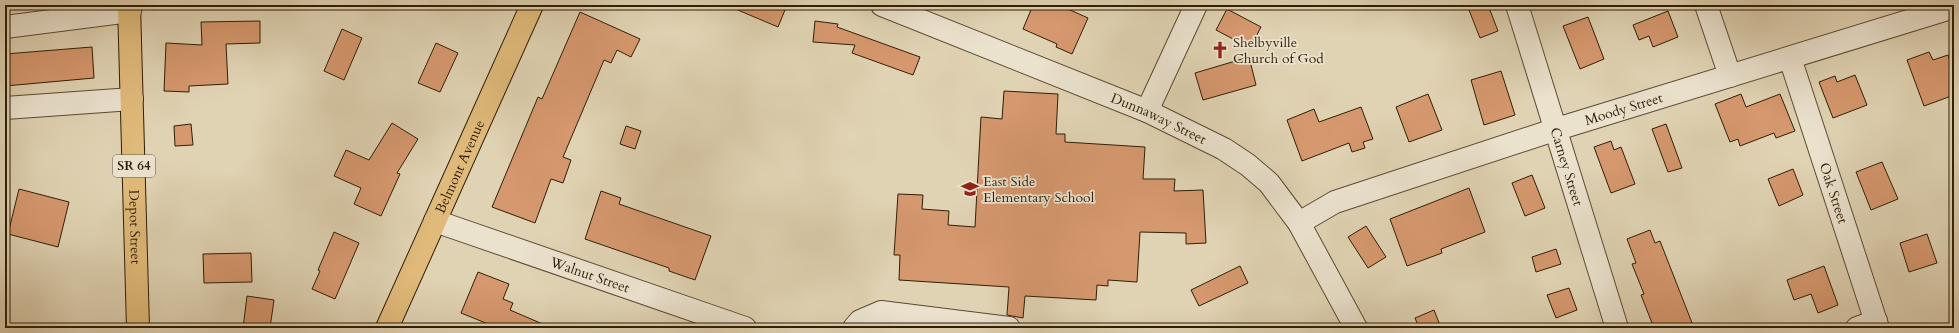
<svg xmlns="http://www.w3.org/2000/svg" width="1959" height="333" font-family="Cardo,serif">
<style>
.building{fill:#d6986e;stroke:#2f1e06}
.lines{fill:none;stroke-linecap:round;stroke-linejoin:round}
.minor-casing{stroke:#5b4b31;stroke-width:24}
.major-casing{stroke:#2f1e06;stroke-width:24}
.minor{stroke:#ebe2ce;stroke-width:22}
.major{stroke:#e0ba7a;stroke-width:22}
.labels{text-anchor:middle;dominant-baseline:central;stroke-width:3.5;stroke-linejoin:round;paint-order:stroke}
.shield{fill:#ebe2ce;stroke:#675942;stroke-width:1}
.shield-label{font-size:13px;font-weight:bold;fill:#2f1e06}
.poi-label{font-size:14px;fill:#2f1e06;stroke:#ebe2ce;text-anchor:start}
.street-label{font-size:14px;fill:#2f1e06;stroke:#ebe2ce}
</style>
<rect width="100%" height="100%" fill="#e0d3b3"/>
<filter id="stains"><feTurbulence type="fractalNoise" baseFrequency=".005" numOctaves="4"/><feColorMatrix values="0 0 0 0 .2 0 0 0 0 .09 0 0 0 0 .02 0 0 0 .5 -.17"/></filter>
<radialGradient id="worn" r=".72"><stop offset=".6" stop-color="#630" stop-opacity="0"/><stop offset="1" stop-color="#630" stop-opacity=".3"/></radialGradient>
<!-- building -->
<g class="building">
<polygon points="726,5 787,5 778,27"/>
<polygon points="1033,5 1059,5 1088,18 1072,54 1056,47 1057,44 1023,29"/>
<polygon points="1467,5 1488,5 1498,31 1480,38"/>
<polygon points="1227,9 1261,27 1250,48 1216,30"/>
<polygon points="1668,11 1678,37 1653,47 1649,36 1639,40 1633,25"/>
<polygon points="580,12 640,39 631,57 617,50 611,63 604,60 563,157 571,160 563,183 551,179 535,223 492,207 538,97 542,99"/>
<polygon points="1588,17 1604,59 1580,69 1563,26"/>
<polygon points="260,21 260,43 226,44 228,84 189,86 189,92 164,91 166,43 202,45 201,22"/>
<polygon points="815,21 838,24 837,27 920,57 913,75 852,53 855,45 813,42"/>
<polygon points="342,29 362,38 344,80 324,71"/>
<polygon points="436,43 458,53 440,92 418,83"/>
<polygon points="92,47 94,78 5,86 5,54"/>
<polygon points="1929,52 1933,60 1948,55 1954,72 1954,95 1924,106 1907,60"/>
<polygon points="1249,57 1256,85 1203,100 1195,73"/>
<polygon points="1501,71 1515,115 1484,125 1471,80"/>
<polygon points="1855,75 1867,105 1833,118 1819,82 1835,76 1837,82"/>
<polygon points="1004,91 1058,94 1056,134 1065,134 1065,142 1145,147 1143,179 1175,179 1174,191 1203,190 1206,243 1186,244 1186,233 1140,232 1137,282 1108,280 1108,286 1097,285 1096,300 1025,296 1023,318 1007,315 1009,287 899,280 900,255 894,255 898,194 923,195 922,209 949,211 948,225 975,227 981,117 1002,119"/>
<polygon points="1428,94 1442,130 1409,142 1396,107"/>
<polygon points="1741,94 1746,107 1780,94 1795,131 1776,138 1774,133 1740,146 1738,139 1730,142 1715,104"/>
<polygon points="1361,107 1373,139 1363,142 1365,148 1352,152 1349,143 1302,161 1287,120 1314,109 1319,122"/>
<polygon points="392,123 418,139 397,173 400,174 381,216 354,204 361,188 334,176 346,150 369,160"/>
<polygon points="191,124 193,145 175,146 174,126"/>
<polygon points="1666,124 1682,168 1668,172 1652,129"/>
<polygon points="626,126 641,131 635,149 620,144"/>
<polygon points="1611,141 1614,150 1621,147 1635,184 1611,193 1594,147"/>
<polygon points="1882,162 1898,199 1871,210 1856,172"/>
<polygon points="1793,169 1803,195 1779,206 1768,179"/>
<polygon points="1532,175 1545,208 1525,216 1512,183"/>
<polygon points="1469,188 1485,232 1441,249 1442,253 1407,266 1390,219"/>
<polygon points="19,189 69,202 58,247 8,234"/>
<polygon points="601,191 621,198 619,204 711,236 695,280 669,271 669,268 585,239"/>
<polygon points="1366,226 1386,257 1368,268 1348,237"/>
<polygon points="1650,230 1655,243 1660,241 1694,328 1654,328 1641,295 1644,294 1632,264 1636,263 1627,239"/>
<polygon points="334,232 359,243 335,299 312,289 320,271 318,270"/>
<polygon points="1927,234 1937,263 1909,272 1900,243"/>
<polygon points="1556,249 1561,264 1536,272 1532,257"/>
<polygon points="251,253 252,282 204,283 203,254"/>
<polygon points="1240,266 1248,283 1199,306 1191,290"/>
<polygon points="1824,266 1838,305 1818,313 1811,294 1794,300 1787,280"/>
<polygon points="478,272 509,284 503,299 513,303 510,310 552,328 498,328 461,313"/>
<polygon points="1569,288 1577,310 1556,318 1547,295"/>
<polygon points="247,296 274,300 270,328 243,328"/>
<polygon points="1434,310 1441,328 1419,328 1415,318"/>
</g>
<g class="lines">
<!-- minor casing -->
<g class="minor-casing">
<g id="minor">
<path id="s1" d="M882,5L1147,111L1224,149L1248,165L1269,183L1299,223L1356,328"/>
<path id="s2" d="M1517,5L1617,328"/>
<polyline points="1706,5 1730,76"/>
<polyline points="5,27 130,11"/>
<path id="s3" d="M1790,58L1878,328"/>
<polyline points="5,108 132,99"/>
<polyline points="1147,111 1196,5"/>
<path id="s4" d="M435,221L745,328"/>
<path id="s5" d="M1299,223L1335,202L1557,129L1954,7"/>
<polyline points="854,328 860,321 881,312 1009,328"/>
<polyline points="1857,328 1876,321"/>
</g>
</g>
<!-- major casing -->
<g class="major-casing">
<g id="major">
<path id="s6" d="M129,5L138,328"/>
<path id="s7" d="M387,328L532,5"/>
</g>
</g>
<!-- minor -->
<use href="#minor" class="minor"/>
<!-- major -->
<use href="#major" class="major"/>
</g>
<!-- icons -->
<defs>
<g id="church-bare" transform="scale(1.38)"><path d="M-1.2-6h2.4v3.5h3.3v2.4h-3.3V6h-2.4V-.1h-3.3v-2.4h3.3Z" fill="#8f2418" stroke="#ebe2ce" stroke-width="2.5" paint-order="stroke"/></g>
<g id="school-bare" transform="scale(1.38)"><path d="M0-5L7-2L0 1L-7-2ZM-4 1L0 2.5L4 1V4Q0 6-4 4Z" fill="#8f2418" stroke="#ebe2ce" stroke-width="2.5" paint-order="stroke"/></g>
</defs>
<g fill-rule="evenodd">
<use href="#church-bare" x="1220" y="50"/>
<use href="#school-bare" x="970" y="189"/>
</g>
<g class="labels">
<!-- shield labels -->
<rect class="shield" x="113" y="155" width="42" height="22" rx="3"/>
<g class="shield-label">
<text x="134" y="166">SR 64</text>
</g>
<!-- poi labels -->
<g class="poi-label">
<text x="1233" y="42">Shelbyville<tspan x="1233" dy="16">Church of God</tspan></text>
<text x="983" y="181">East Side<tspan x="983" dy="16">Elementary School</tspan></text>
</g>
<!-- street labels -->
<g class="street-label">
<text stroke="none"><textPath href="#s5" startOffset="345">Moody Street</textPath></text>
<text stroke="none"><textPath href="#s1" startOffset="299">Dunnaway Street</textPath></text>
<text stroke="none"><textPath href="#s7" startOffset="177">Belmont Avenue</textPath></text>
<text stroke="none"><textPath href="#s2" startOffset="169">Carney Street</textPath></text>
<text stroke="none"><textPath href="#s3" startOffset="142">Oak Street</textPath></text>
<text stroke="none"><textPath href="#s6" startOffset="222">Depot Street</textPath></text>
<text stroke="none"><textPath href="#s4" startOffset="164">Walnut Street</textPath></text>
</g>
</g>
<!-- margin -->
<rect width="1959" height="333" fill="none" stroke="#e0d3b3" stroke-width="20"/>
<rect x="6" y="6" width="1947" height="321" fill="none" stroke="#2f1e06" stroke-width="2"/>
<rect x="10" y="10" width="1939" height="313" fill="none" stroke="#2f1e06"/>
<rect width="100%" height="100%" filter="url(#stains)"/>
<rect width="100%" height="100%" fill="url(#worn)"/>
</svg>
